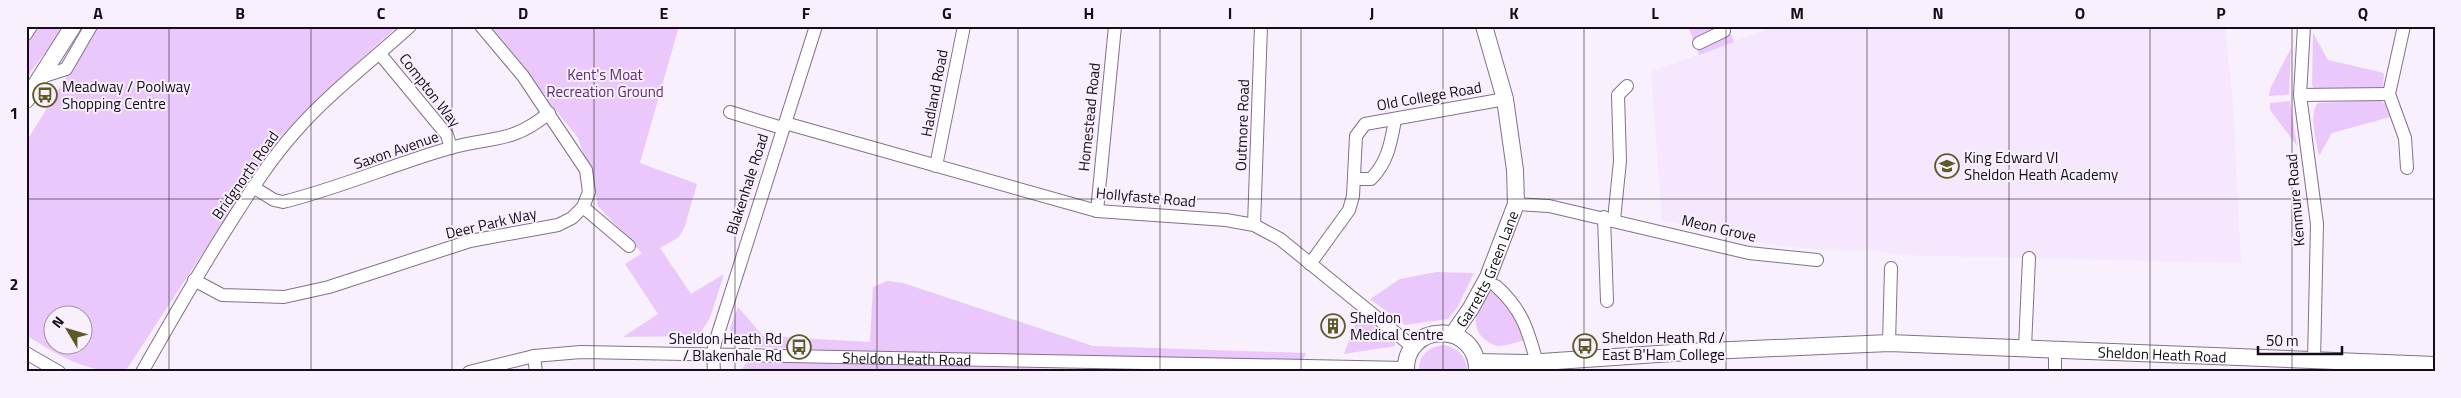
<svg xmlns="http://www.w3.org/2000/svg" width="2461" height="398" font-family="'Titillium Web',sans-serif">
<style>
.built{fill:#f5e7fd}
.green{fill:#eac8fb;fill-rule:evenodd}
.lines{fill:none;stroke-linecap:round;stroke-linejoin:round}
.minor-casing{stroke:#83718b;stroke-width:14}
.tertiary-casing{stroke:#83718b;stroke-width:18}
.minor{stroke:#fff;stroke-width:12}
.tertiary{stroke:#fff;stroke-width:16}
.grid{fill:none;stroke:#140d17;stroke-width:1;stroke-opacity:0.55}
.labels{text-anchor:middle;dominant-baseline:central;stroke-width:4;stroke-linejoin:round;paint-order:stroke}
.park-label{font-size:15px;fill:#602978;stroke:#f8f0fd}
.poi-label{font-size:15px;fill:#140d17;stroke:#f8f0fd;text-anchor:start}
.street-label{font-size:15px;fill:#140d17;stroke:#f8f0fd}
.neatline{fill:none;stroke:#140d17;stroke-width:2}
.grid-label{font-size:16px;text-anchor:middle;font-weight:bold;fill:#140d17}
</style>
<rect width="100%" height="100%" fill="#f8f0fd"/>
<!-- built -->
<polygon class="built" points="1776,26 2225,26 2233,104 2241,263 1899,255 1879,251 1822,250 1769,244 1662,220 1651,72"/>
<!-- green -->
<g class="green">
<polygon points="37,26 65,26 26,78 26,43"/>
<path d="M98,26H398L329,88L276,141L125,372C85,372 59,356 26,335V142ZM52,316H82V346H52Z"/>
<polygon points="485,26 679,26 640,163 697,184 685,226 679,237 660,248 691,294 724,274 710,318 698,336 623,337 658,314 625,264 642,253 598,206 591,174 577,136"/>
<polygon points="1688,26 1728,26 1734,42 1699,55"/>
<polygon points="2313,33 2328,60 2384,73 2383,86 2376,89 2317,90 2312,86"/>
<polygon points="2291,48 2289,95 2269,96 2270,89"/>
<path d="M2380,100L2385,104L2390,117L2332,133L2319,156C2317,143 2308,113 2318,103Z"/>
<polygon points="2290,101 2297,146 2270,110 2270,103"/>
<polygon points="1436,272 1474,273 1457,308 1448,319 1405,325 1370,299 1400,279"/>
<path d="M887,281L903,283L1093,346L1306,353L1303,360L886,353L746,346C736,343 733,338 730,328L738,307L763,336L870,342L873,287Z"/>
<path d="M1493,289C1508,305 1518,319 1525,340C1517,342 1506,346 1498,346C1492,345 1486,341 1482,337C1467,319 1482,304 1493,289Z"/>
<polygon points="1359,314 1395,343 1395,346 1344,354"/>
<path d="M1445,345C1459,349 1467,357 1467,372H1419C1418,355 1430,346 1445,345Z"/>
<polygon points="747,362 1222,372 816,372 742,369"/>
</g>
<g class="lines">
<!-- minor casing -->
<g class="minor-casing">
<g id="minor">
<polyline points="2304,26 2300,95 2317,224 2314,361"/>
<polyline points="2404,26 2389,94 2405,138 2407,168"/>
<polyline points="26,34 31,26"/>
<polyline points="1699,43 1724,31"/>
<polyline points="380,54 447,135 451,148"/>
<polyline points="41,77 66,69 91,26"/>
<polyline points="2300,95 2389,94"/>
<polyline points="730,112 782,128"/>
<polyline points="785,123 1097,211 1226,220 1254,225 1280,239 1413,347"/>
<polyline points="936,166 964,26"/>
<path d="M1354,179H1371C1388,162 1391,142 1395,120"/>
<path d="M253,187L274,200L283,202C340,188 394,164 450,148C493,136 511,144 549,113"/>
<polyline points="1516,204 1549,206 1749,253 1817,260"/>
<polyline points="583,207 629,246"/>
<polyline points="1097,211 1115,26"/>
<polyline points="1604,217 1607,301"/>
<polyline points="1614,220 1620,161 1618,95 1627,86"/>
<polyline points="1254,225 1261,26"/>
<polyline points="1310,264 1349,210 1353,196 1356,136 1365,124 1505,99"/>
<polyline points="194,280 222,295 284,297 329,287 470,241 558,225 572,218 583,207 589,192 586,170 523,76 481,26"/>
<path d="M1496,286C1522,309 1528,330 1537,363"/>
<polyline points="1889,343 1891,268"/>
<polyline points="2025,347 2029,258"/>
<polyline points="26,353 59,372"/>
<polyline points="534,356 536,372"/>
<path d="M142,372C170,323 197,275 227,228C248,195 269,161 295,132C329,93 372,61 410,26"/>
<path id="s1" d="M469,372L534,356L581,352L1406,368"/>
<polyline points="714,372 713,353 715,343 816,26"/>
<polyline points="2055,372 2055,349"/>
</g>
</g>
<!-- tertiary casing -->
<g class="tertiary-casing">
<g id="tertiary">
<polyline points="26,100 73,26"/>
<path id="s2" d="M1453,334L1471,308L1488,277L1516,204L1515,170L1505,99L1484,26"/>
<path id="s3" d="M1477,362L1527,363L1687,352L1889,343L2435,365"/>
<path d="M1406,372C1403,321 1479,320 1477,372"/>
</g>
</g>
<!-- minor -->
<use href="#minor" class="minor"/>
<!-- tertiary -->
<use href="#tertiary" class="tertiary"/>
</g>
<!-- grid -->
<path class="grid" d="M169,26V372M311,26V372M452,26V372M594,26V372M735,26V372M877,26V372M1018,26V372M1160,26V372M1301,26V372M1443,26V372M1584,26V372M1726,26V372M1867,26V372M2009,26V372M2150,26V372M2292,26V372M26,199H2435"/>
<!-- icons -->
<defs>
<g id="bus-ring" transform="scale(1.25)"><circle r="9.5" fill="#f8f0fd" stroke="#5e5a27" stroke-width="1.5"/><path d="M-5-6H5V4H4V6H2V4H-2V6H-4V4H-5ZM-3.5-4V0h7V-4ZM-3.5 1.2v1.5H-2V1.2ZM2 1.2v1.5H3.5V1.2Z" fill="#5e5a27"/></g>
<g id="school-ring" transform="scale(1.25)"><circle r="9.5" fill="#f8f0fd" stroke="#5e5a27" stroke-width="1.5"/><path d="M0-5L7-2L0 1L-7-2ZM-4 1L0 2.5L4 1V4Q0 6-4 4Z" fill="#5e5a27"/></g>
<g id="building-ring" transform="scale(1.25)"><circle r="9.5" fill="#f8f0fd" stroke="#5e5a27" stroke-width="1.5"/><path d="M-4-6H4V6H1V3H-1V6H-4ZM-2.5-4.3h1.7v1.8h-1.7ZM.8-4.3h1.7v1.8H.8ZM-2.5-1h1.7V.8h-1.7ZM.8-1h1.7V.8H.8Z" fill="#5e5a27"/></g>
</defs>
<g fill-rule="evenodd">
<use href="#bus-ring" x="45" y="95"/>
<use href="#school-ring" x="1947" y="166"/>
<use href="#building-ring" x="1333" y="326"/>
<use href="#bus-ring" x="1585" y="346"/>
<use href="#bus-ring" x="799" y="347"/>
</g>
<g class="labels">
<!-- park labels -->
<g class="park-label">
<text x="605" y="74">Kent's Moat<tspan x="605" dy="17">Recreation Ground</tspan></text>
</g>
<!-- poi labels -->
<g class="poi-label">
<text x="62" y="86">Meadway / Poolway<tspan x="62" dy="17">Shopping Centre</tspan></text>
<text x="1964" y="157">King Edward VI<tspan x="1964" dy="17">Sheldon Heath Academy</tspan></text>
<text x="1350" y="317">Sheldon<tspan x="1350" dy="17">Medical Centre</tspan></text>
<text x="1602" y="337">Sheldon Heath Rd /<tspan x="1602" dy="17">East B'Ham College</tspan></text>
<text x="782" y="338" text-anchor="end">Sheldon Heath Rd<tspan x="782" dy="17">/ Blakenhale Rd</tspan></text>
</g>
<!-- street labels -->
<g class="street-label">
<text transform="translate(430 90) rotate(52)">Compton Way</text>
<text transform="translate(934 93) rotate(-79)">Hadland Road</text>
<text transform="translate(1429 96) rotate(-10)">Old College Road</text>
<text transform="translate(1089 117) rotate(-84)">Homestead Road</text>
<text transform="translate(1242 125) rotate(-88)">Outmore Road</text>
<text transform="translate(396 150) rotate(-19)">Saxon Avenue</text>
<text transform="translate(245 175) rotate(-55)">Bridgnorth Road</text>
<text transform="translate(747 184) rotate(-72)">Blakenhale Road</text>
<text transform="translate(1146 197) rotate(5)">Hollyfaste Road</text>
<text transform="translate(2295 200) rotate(-95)">Kenmure Road</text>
<text transform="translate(491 223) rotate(-13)">Deer Park Way</text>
<text transform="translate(1719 228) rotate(13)">Meon Grove</text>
<text stroke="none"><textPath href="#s2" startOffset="74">Garretts Green Lane</textPath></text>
<text stroke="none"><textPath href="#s3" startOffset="686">Sheldon Heath Road</textPath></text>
<text stroke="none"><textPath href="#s1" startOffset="440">Sheldon Heath Road</textPath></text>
</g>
</g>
<!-- border -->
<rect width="2461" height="398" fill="none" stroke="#f8f0fd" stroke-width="55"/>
<!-- north arrow -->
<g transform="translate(68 330) rotate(308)"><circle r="24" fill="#f8f0fd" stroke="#9d95a1"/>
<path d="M0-4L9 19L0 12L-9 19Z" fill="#5e5a27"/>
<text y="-8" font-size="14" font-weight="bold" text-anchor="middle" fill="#140d17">N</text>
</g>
<!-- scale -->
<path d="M2258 346v8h84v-8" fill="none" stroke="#140d17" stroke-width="2.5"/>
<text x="2266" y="346" font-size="15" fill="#140d17" stroke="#f8f0fd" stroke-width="4" paint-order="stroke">50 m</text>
<rect x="28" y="28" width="2406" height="342" class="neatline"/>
<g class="grid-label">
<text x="98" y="19">A</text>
<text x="240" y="19">B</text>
<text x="381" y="19">C</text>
<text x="523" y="19">D</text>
<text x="664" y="19">E</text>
<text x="806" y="19">F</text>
<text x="947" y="19">G</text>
<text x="1089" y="19">H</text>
<text x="1230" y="19">I</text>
<text x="1372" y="19">J</text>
<text x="1514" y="19">K</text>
<text x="1655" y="19">L</text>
<text x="1797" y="19">M</text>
<text x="1938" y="19">N</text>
<text x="2080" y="19">O</text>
<text x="2221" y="19">P</text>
<text x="2363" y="19">Q</text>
<text x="14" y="119">1</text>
<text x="14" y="290">2</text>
</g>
</svg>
